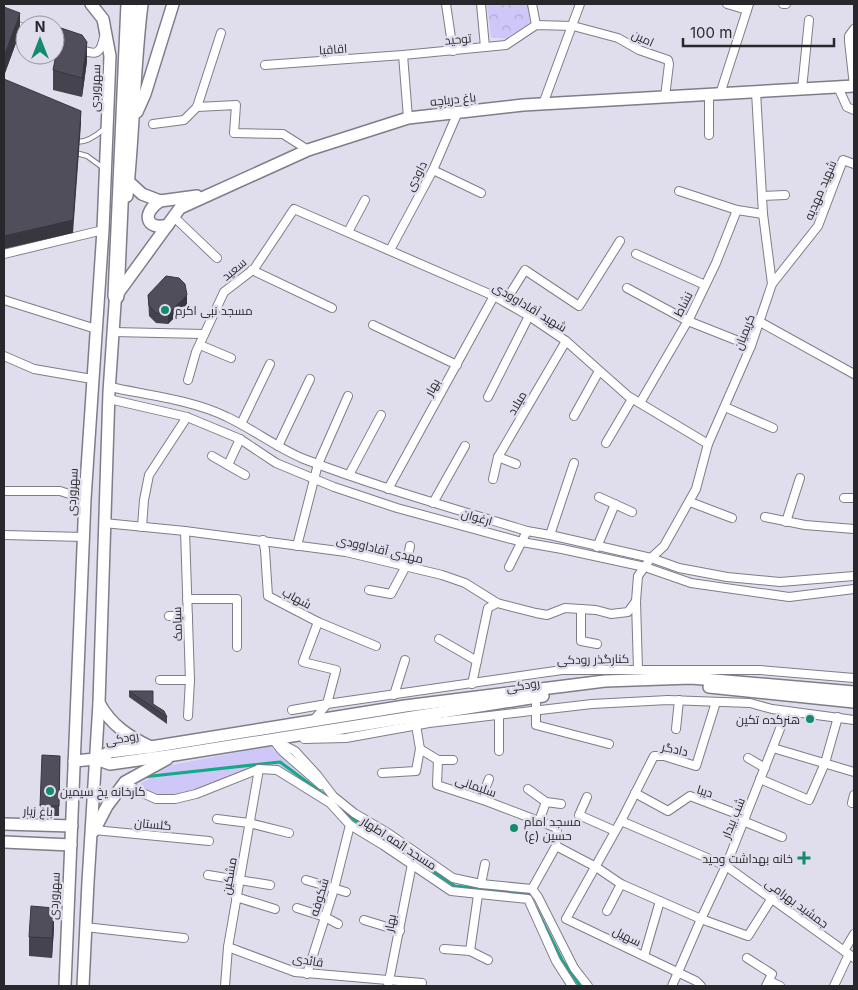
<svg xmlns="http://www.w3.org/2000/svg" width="858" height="990" font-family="Inter,Cairo,sans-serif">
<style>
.grass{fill:#cec7f8}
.park{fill:url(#park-crowns)}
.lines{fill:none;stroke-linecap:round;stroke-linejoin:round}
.stream{stroke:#11ab86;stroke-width:3}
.lane-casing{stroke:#7e7d89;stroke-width:6}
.street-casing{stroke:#7e7d89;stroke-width:10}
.secondary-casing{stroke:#7e7d89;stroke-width:14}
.highway-casing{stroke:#7e7d89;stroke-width:18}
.lane{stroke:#fff;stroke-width:4}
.street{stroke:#fff;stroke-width:8}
.secondary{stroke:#fff;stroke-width:11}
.highway{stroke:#fff;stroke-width:15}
.wall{fill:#45434d}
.shaded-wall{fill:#38373f}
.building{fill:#504e5a;stroke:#38373f}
.poi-dot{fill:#158b6d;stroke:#e0deec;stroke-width:2}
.labels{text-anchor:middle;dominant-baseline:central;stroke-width:5;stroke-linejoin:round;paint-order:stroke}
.street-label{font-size:12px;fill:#28272c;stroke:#e0deec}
.poi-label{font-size:12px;fill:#28272c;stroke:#e0deec;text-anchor:start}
</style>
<defs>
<pattern id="park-crowns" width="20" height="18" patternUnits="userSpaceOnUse" patternTransform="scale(1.25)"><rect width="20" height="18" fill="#cec7f8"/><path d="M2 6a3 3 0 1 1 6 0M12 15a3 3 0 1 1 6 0" fill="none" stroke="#b1abd5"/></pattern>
</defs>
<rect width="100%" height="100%" fill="#e0deec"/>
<!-- grass -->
<polygon class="grass" points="270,746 319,793 278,769 258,768 185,796 157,797 141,791 141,783 172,765"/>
<!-- park -->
<polygon class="park" points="487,4 528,4 530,22 509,39 491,37"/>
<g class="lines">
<!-- stream -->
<g class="stream">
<polyline points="143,777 280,762 337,804 353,819 455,886 529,894 531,898"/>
<polyline points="536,908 562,960 580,986"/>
</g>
<!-- lane casing -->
<g class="lane-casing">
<g id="lane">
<path d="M75,142C86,143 96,136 104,129"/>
<polyline points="76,153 87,156 102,167"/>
</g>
</g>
<!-- street casing -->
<g class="street-casing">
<g id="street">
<polyline points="446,4 453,51"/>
<polyline points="481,4 485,47"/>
<polyline points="532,4 536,25"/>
<polyline points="727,4 747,10"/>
<polyline points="783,4 786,4"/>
<polyline points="4,20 25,29"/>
<path d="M77,48C93,54 100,58 104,37"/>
<polyline points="403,55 408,118"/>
<polyline points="265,65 403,55 506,45 536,25 573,26 618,38 639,50 668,60 669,64 665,97"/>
<polyline points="854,86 849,41 849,36 854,29"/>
<polyline points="838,87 847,107 854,110"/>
<polyline points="802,89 809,20"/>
<polyline points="720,94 749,4"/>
<polyline points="543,104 580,4"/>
<polyline points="197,107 236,105 234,133 283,134 308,150"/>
<polyline points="153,124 184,120 197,107 221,33"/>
<polyline points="709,135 709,95"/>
<polyline points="433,170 481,193"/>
<polyline points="679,191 737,210 763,214"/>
<polyline points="762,196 785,195"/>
<polyline points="174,217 217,258"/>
<polyline points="348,232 365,200"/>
<polyline points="390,250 433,170 458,112"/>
<polyline points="4,254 103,230"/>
<polyline points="636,254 705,285"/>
<polyline points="252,270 332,308"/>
<polyline points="772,284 818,226 843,160 854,164"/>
<polyline points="627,288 688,321 751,346"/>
<polyline points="4,300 96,329"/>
<polyline points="505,302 525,270 579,306 620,241"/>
<polyline points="760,322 854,374"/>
<polyline points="373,325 457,365"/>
<polyline points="113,332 204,334"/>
<polyline points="200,345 231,358"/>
<polyline points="4,356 34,369 92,379"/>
<polyline points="188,380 196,352 224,292 254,269 294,209 494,296 529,316 566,341 628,396 708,444"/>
<path d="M110,387C147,395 193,400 227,417C253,429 277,448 304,459C377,487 452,508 527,531L550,535L651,558L679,568L727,577L780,582L854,576"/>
<polyline points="488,397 529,316"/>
<polyline points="109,399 187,417 240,439 276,463 334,487 397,508 522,542 562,549 645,567 691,583 789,597 854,589"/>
<polyline points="640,403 690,317 716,263 737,210"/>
<polyline points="725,407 773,428"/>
<polyline points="574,416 599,371"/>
<polyline points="241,424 270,364"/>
<polyline points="606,443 632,399"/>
<polyline points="278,446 310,379"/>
<polyline points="212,456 245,475"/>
<polyline points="498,457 516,464"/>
<polyline points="228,465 240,439"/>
<polyline points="349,475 381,415"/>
<polyline points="493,479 498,457 566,341"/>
<polyline points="388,489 494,296"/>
<polyline points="4,491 60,491 85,499"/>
<polyline points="599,497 632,512"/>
<polyline points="844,498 854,498"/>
<polyline points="690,502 732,518"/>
<polyline points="433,503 465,446"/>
<polyline points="765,517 805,525 854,529"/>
<polyline points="786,522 800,478"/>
<polyline points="104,523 185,531 346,552 442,575 465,583 497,603 536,613 547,615 565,608 596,610 611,614 628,612 636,601"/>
<polyline points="142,527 144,500 149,475 187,417"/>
<polyline points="185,531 190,680 188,716"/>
<polyline points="4,535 84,537"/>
<polyline points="550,535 574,463"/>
<polyline points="263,540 265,550 268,596 318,622 303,662 336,670 327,704 292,710"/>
<polyline points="297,546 318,464 348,396"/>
<polyline points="597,547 615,504"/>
<polyline points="509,567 527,531"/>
<polyline points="369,590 391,594 406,566 410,546"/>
<polyline points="187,599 237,599 237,647"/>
<polyline points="581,609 581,641 597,644"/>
<polyline points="169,616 188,616"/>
<polyline points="318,622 376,646"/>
<polyline points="439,639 477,661"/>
<polyline points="638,670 636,601 638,576 651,558 664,546 696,489 708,444 751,346 772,284 763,214 756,92"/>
<polyline points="160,680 190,680"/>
<polyline points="472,684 488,608 497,603"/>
<polyline points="394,695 405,660"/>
<polyline points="536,697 536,725 609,744"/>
<polyline points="499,715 499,751"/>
<polyline points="313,721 327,704 562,670 760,670 854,678"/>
<polyline points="416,725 420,749 438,760 437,785 486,801 557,828 556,846 532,889"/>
<polyline points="676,729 679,700"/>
<polyline points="304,739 346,738 429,723 592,704 668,700 750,703 772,709 854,720"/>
<polyline points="274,740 295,751 317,775 333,796 354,813 388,833 453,878 481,884 532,889 538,897 574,968 588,986"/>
<polyline points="275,742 282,751 321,785"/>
<polyline points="773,748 854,772"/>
<polyline points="748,758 765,768"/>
<polyline points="438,760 453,760"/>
<polyline points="382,773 416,771 420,749"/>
<polyline points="760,779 809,800 825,763 838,717"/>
<polyline points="125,782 138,791 156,799 175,799 196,794 259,769 277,770 330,803 350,825 383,845 451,891 528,899 556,961 572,986"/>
<polyline points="528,789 546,802 561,804"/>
<polyline points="635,793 668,811 690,796 745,817"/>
<polyline points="587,797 579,815 615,831"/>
<polyline points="481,799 489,779"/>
<polyline points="852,803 854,795"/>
<polyline points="217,819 249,823 289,833"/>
<polyline points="539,821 546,802"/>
<polyline points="621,821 726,866 854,958"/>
<polyline points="743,821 782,837"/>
<polyline points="94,830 209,841"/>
<polyline points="556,846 596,867 621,884 701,919 748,936 772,898"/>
<polyline points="208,875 270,885"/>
<polyline points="306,880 346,892"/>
<polyline points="481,884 485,864"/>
<polyline points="236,897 275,909"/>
<polyline points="297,908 325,917 338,924"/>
<polyline points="607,911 621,884"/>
<polyline points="364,920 400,931"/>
<polyline points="85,927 184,938"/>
<polyline points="228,947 295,972 422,983"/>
<polyline points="444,949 470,951 488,960"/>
<polyline points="470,951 478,895"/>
<polyline points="844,951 854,934"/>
<polyline points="644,956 660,901"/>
<polyline points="747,958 772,974 766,986"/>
<polyline points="307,974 334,889 350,825"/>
<polyline points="769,981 780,986"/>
<polyline points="225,986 228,947 259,769"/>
<polyline points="388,986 412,864"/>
<polyline points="672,986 701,919 726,866 787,711"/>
<polyline points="701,986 696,981 566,919 621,821 654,756 664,756 696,766 716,702"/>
<polyline points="834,986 849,954"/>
</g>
</g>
<!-- secondary casing -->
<g class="secondary-casing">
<g id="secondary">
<polyline points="137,112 145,94 173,4"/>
<polyline points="129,182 142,194 160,201 197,196"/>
<path d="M127,196C134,132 134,67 142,4"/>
<path d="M160,201C141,213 146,231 168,225"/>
<polyline points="116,296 180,208 308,150 408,118 523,105 854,86"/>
<polyline points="709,687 854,702"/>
<path d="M99,703C111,725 129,737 151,747"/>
<polyline points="96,759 110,764 174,755 543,696"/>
<polyline points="74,761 96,759 110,752 151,747 405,706 605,681 691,678 854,692"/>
<polyline points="4,824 72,826"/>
<polyline points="94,831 107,806 125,782 167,759"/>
<polyline points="4,842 71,845"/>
<polyline points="65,986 85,499 103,230 110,56 103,19 91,4"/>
<polyline points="83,986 88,882 99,703 109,392 116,289"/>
</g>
</g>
<!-- highway casing -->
<g class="highway-casing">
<polyline id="highway" points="116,296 129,4"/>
</g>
<!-- lane -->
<use href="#lane" class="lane"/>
<!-- street -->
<use href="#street" class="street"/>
<!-- secondary -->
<use href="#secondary" class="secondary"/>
<!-- highway -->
<use href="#highway" class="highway"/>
</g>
<!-- wall -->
<g class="wall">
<polygon points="4,7 20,32 5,73 4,73"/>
<polygon points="87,61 82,97 53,90 53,70"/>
<polygon points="148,295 187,305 168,324 156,323 149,316"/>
<polygon points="129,691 153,704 167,717 167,724 129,697"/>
<polygon points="60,756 59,816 40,816 40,806"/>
<polygon points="54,927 52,958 29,956 29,937"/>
</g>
<!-- shaded-wall -->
<g class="shaded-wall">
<polygon points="20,13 20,32 5,73 5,54"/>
<polygon points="87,42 87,61 82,97 82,78"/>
<polygon points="81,111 81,124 73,233 4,249 4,236"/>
<polygon points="187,295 187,305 168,324 168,314"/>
<polygon points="54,908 54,927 52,958 52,938"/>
</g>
<!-- building -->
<g class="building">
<polygon points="4,7 20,13 5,54 4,53"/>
<polygon points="61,28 82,35 87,42 82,78 53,70"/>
<polygon points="4,79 81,111 73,220 4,236"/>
<polygon points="166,276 179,278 185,284 187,295 168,314 156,313 149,306 148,295"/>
<polygon points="129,691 153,691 153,704 164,711 167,717"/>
<polygon points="42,755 60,756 59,806 40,806"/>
<polygon points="31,906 54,908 52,938 29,937"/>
</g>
<!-- markers -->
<g class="poi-dot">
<circle cx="165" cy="310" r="5"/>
<circle cx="810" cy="719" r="5"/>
<circle cx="50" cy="791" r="5"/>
<circle cx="514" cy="828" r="5"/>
<path d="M801.5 850.5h5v5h5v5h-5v5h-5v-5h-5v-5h5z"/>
</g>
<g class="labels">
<!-- street labels -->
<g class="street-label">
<text transform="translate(643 38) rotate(25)">امین</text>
<text transform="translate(458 39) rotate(-5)">توحید</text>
<text transform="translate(333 49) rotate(-4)">اقاقیا</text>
<text transform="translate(95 88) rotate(-88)">سهروردی</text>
<text transform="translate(453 99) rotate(-6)">باغ دریاچه</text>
<text transform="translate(416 176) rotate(-63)">داودی</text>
<text transform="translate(820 190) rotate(-67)">شهید مهدیه</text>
<text transform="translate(234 269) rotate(-40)">سعید</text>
<text transform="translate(683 304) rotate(-63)">نشاط</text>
<text transform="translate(530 307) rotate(31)">شهید آقاداوودی</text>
<text transform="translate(744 332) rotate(-69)">کریمیان</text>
<text transform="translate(432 387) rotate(-61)">بهار</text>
<text transform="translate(517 403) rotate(-60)">میلاد</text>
<text transform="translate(72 492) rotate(-87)">سهروردی</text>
<text transform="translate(477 517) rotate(16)">ارغوان</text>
<text transform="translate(380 549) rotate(13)">مهدی آقاداوودی</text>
<text transform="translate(297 598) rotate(28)">شهاب</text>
<text transform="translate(177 624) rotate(-92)">سیامک</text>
<text transform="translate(593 659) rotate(-1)">کنارگذر رودکی</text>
<text transform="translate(523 685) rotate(-9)">رودکی</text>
<text transform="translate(122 738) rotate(-10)">رودکی</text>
<text transform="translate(675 749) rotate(13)">دادگر</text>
<text transform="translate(476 786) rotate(19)">سلیمانی</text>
<text transform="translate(705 791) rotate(17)">دیبا</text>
<text transform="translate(38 811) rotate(2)">باغ زیار</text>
<text transform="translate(733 818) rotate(-68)">شب بیدار</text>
<text transform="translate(153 824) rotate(5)">گلستان</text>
<text transform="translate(399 843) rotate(33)">مسجد ائمه اطهار</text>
<text transform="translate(229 876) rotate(-80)">مشکین</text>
<text transform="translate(54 896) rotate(-87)">سهروردی</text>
<text transform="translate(319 897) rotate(-73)">شکوفه</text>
<text transform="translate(797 903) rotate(36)">جمشید بهرامی</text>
<text transform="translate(390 923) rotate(-79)">بهار</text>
<text transform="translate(627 936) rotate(26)">سهیل</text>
<text transform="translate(308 960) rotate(9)">قائدی</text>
</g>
<!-- poi labels -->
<g class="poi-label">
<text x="175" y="310">مسجد نبی اکرم</text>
<text x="800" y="719" text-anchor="end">هنرکده تکین</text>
<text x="60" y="791">کارخانه یخ سیمین</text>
<text x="524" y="821">مسجد امام<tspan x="524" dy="14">حسین (ع)</tspan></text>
<text x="793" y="858" text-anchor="end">خانه بهداشت وحید</text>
</g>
</g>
<!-- border -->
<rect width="858" height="990" fill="none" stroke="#28272c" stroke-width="10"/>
<!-- north arrow -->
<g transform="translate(40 40)"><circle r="24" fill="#e0deec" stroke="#96959f"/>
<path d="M0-4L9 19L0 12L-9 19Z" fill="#158b6d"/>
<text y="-8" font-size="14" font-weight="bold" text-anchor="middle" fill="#28272c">N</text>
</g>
<!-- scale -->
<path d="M683 38v8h151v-8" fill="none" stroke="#28272c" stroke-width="2.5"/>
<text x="690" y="38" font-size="15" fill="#28272c" stroke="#e0deec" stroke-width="4" paint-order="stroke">100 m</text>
</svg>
